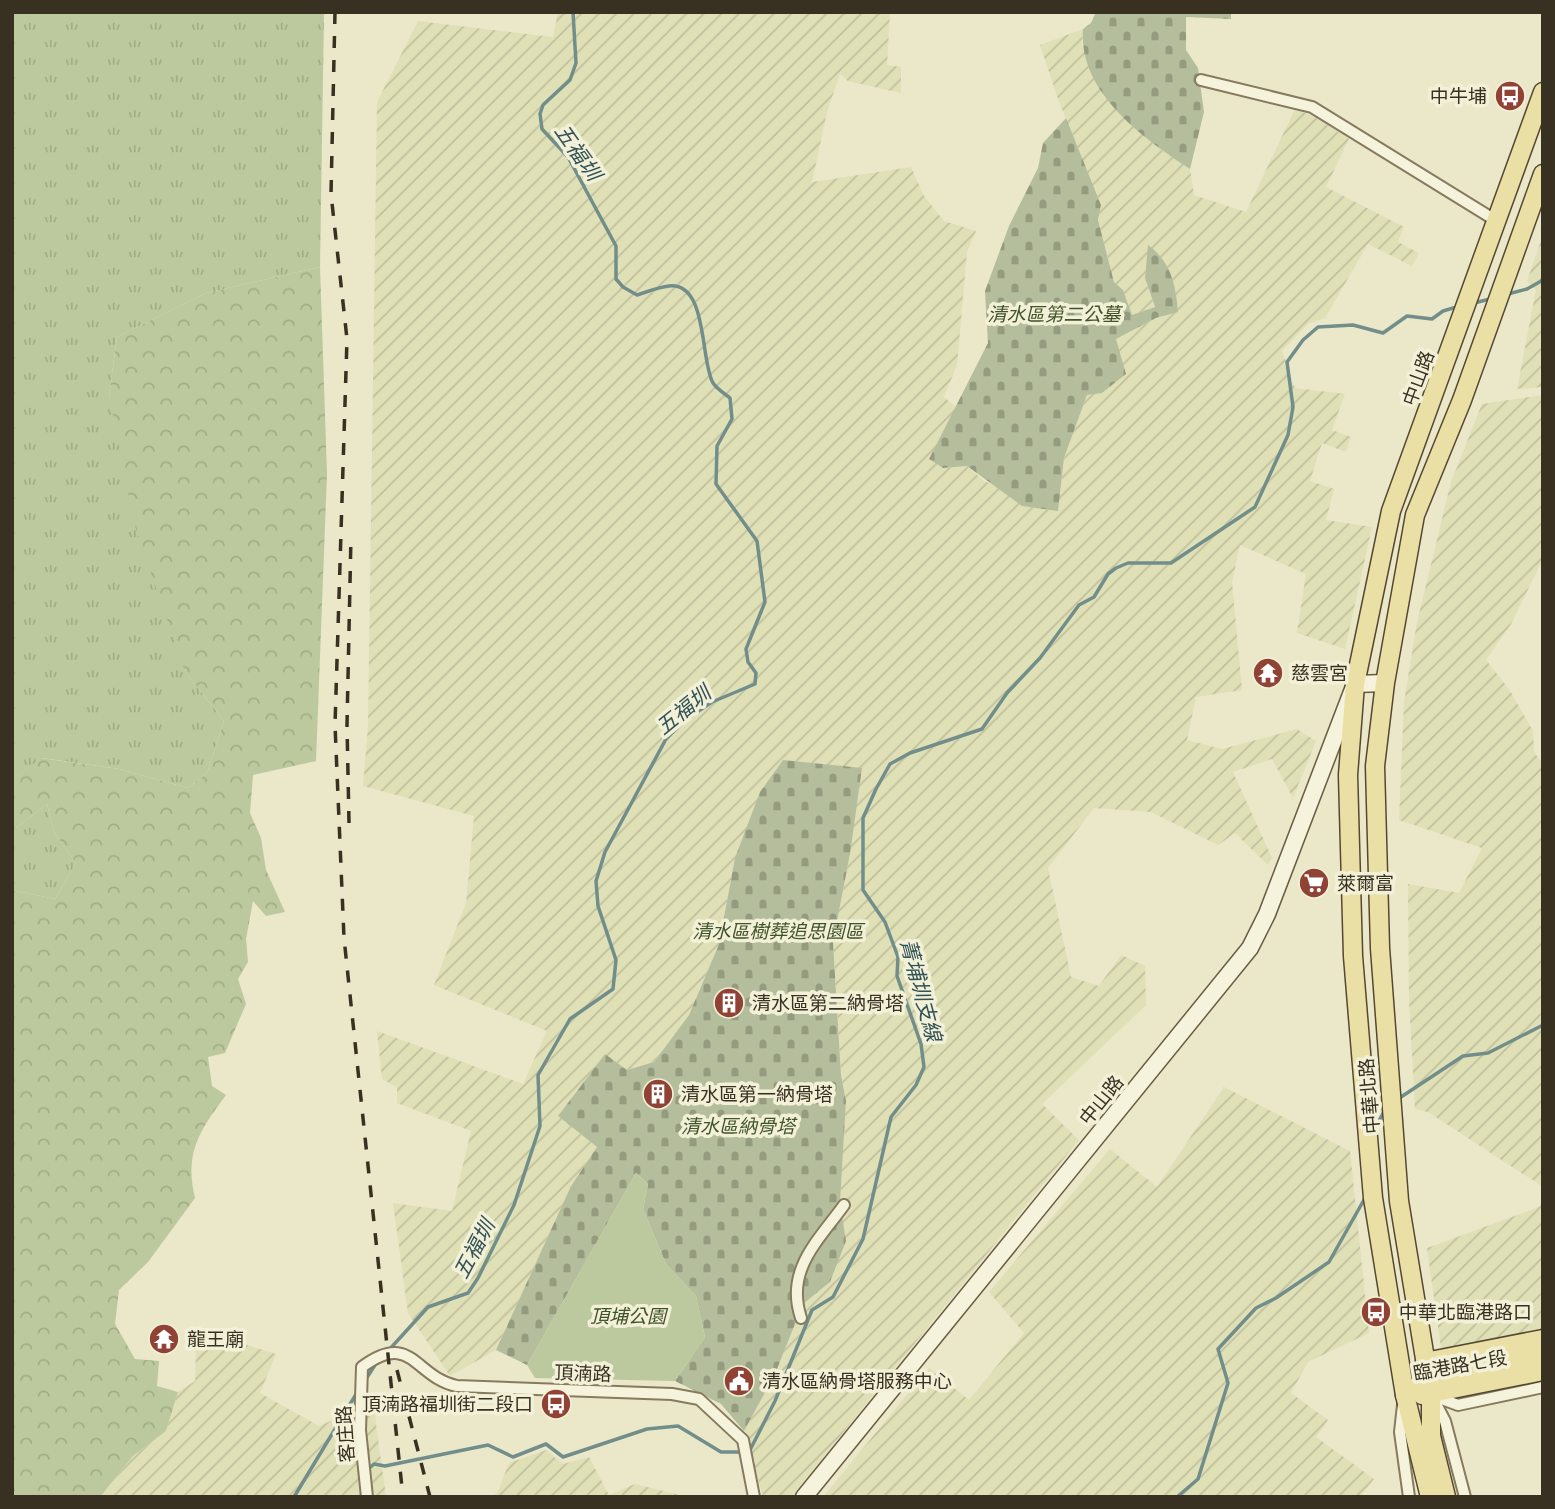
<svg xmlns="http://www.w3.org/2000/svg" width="1555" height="1509" font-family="'Source Serif 4','Noto Sans TC',serif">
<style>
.farmland{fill:url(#farmland-furrows)}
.grass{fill:url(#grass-tufts)}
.forest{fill:url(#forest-crowns)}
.cemetery{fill:url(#cemetery-stones)}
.green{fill:#bcc99e}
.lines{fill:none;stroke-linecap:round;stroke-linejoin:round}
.stream{stroke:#718e8b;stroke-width:3.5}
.street-casing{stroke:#867a5f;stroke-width:14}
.secondary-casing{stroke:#685c42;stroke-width:19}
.primary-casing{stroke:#554833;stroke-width:21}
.street{stroke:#f6f3dc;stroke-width:10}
.secondary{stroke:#f6f3dc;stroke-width:16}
.primary{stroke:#eae0a5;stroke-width:18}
.rail{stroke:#383021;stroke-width:3.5;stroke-dasharray:12 12;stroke-linecap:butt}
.labels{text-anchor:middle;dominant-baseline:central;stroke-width:7;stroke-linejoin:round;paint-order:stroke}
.poi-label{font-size:19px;fill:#383021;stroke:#f3f0d8;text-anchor:start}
.park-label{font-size:19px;font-style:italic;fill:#41532a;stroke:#f3f0d8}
.street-label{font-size:19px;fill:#383021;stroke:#f3f0d8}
.water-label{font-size:21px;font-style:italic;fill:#325256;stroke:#f3f0d8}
</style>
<defs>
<pattern id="farmland-furrows" width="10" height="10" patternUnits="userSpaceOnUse" patternTransform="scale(1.75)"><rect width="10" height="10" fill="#e0e0b7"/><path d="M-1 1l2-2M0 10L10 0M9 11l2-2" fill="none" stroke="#c1c09d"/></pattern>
<pattern id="grass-tufts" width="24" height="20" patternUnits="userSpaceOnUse" patternTransform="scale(1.75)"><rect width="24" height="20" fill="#bcc99e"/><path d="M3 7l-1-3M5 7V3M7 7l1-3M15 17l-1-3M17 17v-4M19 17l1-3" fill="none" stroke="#a2ad88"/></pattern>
<pattern id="forest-crowns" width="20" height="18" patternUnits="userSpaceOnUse" patternTransform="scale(1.75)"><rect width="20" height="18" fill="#bcc99e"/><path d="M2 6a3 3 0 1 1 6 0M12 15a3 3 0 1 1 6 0" fill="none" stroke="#a2ad88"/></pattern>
<pattern id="cemetery-stones" width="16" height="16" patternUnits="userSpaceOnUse" patternTransform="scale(1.75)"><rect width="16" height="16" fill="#b5be9c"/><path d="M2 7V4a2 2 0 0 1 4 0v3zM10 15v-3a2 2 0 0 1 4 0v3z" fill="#949b7f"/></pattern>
</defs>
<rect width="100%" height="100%" fill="#ebe7c9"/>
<!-- farmland -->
<g class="farmland">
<polygon points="558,12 890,12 887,65 901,67 901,93 848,81 840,74 827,112 812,182 911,167 924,196 944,221 976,231 967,252 957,365 944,397 956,407 945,430 943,468 967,466 984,481 1058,511 1064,458 1087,395 1116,339 1156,318 1178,312 1149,245 1145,278 1155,307 1132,315 1123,290 1114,282 1098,220 1101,205 1058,99 1040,45 1083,29 1082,45 1113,107 1159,148 1190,169 1194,195 1246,212 1295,109 1313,116 1349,139 1326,187 1404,227 1398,242 1419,253 1412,266 1368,244 1325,318 1308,324 1282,351 1295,388 1345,394 1332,430 1351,437 1346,452 1322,443 1310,481 1334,489 1326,520 1372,527 1345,649 1297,633 1306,574 1240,545 1232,582 1242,690 1196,697 1187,740 1222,749 1297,729 1316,741 1293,798 1272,759 1233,772 1272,858 1268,865 1235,833 1218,845 1151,812 1094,808 1048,868 1071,977 1099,986 1121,955 1145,966 1146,1005 1042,1104 1079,1140 791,1497 763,1497 744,1431 775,1374 803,1304 830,1282 840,1203 846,1101 841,1075 833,942 850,854 735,858 719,944 689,1015 654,1062 627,1070 605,1054 558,1116 597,1147 571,1186 496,1350 450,1376 408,1313 393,1203 452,1211 471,1131 397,1103 397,1087 382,1079 377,1031 523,1084 547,1031 434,985 466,903 474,816 363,786 368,726 377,102 418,21 553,37"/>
<polygon points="1543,235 1543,387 1517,389 1536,290 1527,281"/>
<polygon points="1543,395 1543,559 1511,624 1486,660 1509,689 1533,731 1534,752 1543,764 1543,1187 1428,1112 1415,1109 1409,1001 1408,884 1459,893 1482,848 1399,820 1404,702 1417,622 1451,482 1482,404"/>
<polygon points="1224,1087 1350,1151 1369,1333 1308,1362 1291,1393 1328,1420 1316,1437 1374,1479 1360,1497 823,1497 929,1368 969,1400 1024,1333 989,1292 1110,1149 1157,1187"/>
<polygon points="1543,1200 1543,1335 1450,1353 1441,1348 1427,1248 1539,1207"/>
<polygon points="211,1334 276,1354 260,1393 319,1426 373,1402 386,1497 100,1497 133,1456 166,1431 178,1392 195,1381 196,1348"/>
<polygon points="546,1450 563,1464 589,1457 609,1495 635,1484 688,1497 492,1497 498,1491 509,1463"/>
</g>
<!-- grass -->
<g class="grass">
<polygon points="12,12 324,12 320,267 206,293 117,337 109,396 184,670 224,721 207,773 188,788 119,769 42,758 12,780"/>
<polygon points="47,804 54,832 76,863 55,899 12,890 12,831"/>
</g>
<!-- forest -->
<path class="forest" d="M320,267L327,474L316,761L253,775L250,813L261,838L266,870L285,912L266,916L253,901L246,939L248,962L238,979L246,1004L225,1053L208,1057L212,1086L226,1095C200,1130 184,1153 195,1198L148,1262L119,1290L115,1324L135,1359L159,1361L157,1386L178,1392L166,1431L133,1456L100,1497H12V890L55,899L76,863L54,832L47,804L12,831V780L41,758L119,769L188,788L207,773L224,721L184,670L134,523L109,396L117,337L206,293Z"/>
<!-- cemetery -->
<g class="cemetery">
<path d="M1096,12H1231V19L1186,17V50L1198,68L1204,112L1190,169C1143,138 1078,92 1083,29L1091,23Z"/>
<path d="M1066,118L1101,205L1098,220L1114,282L1123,290L1132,315L1155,307L1145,278L1148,245C1171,262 1176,285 1178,312L1156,318L1116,339L1126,374L1102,393L1087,395L1064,458L1058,511L1022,506L967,466L943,468L929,459L988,343L985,291L1009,226L1038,168L1043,143Z"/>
<polygon points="783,760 862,768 850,854 833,942 841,1075 846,1101 840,1203 846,1241 830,1282 803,1304 775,1374 744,1431 721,1404 675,1381 705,1337 696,1296 666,1264 643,1209 648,1184 636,1173 527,1365 496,1350 571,1186 597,1147 558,1116 605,1054 627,1070 654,1062 689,1015 719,944 735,858 760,792"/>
</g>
<!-- green -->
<polygon class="green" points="636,1173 648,1184 643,1209 666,1264 696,1296 705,1337 675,1381 535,1378 527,1365"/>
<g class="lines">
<!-- stream -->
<g class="stream">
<polyline points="1508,294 1527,289 1543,280"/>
<polyline points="1474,303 1494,298"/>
<polyline points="1398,1099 1463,1056 1488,1053 1543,1025"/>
<polyline points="1375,1128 1386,1108"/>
<path d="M388,1351L428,1307L468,1293L478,1278L514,1205L540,1126L538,1075L570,1019L613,989L616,960L598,906L596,881L605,852L666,739L685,720L712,702L755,684L756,673L748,662L746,649L765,602L757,541L716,484L717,446L732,419L730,398C725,394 717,389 713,383C700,360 708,282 669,286C658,287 647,292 637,295L623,287L616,279V246L568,157L542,129L540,114L543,105L570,80L576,63L573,12"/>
<polyline points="366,1379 375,1365"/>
<polyline points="366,1471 374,1464 385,1466 488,1445 513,1457 546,1444 563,1457 647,1429 678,1426 721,1452 749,1452 775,1401 812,1310 833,1297 863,1239 891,1117 916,1085 924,1067 921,1044 897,976 898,957 885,922 863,890 863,818 876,789 890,764 910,753 982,729 1007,693 1040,658 1079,605 1094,597 1108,574 1116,568 1128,563 1171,563 1255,507 1288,435 1293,407 1287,362 1303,340 1318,327 1353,325 1383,333 1407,316 1432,319 1443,311 1460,306"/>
<polyline points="294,1497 358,1391"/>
<polyline points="1177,1497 1198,1479 1228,1383 1218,1349 1256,1308 1276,1298 1329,1262 1365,1198"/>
</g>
<!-- street casing -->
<g class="street-casing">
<g id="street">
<polyline points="1201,80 1312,107 1495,220"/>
<path d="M801,1318C785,1270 818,1241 844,1205"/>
<polyline points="1431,1395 1458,1405 1543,1387"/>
<polyline points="1434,1400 1445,1421 1465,1497"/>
<polyline points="1403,1405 1400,1432 1409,1497"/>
<path d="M367,1497L360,1430L362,1367C412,1330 414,1377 457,1386L672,1394L699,1399L743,1440L754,1497"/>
</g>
</g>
<!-- secondary casing -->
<g class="secondary-casing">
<polyline id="secondary" points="804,1497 1250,948 1267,914 1355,684 1385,683"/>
</g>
<!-- primary casing -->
<g class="primary-casing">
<g id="primary">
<polyline points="1425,1362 1543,1339"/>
<polyline points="1405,1395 1428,1378 1543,1354"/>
<polyline points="1422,1395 1543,1371"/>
<polyline points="1430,1497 1405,1395 1373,1198 1353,956 1348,775 1355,684 1391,511 1543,92"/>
<polyline points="1446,1497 1431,1436 1431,1395 1399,1201 1380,948 1375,766 1385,683 1415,515 1462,400 1543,174"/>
</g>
</g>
<!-- street -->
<use href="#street" class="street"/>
<!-- secondary -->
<use href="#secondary" class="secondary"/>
<!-- primary -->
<use href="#primary" class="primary"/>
<!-- rail -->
<g class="rail">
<polyline points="335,12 331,194 347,339 335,725 344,938 403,1497"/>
<polyline points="349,823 347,725 351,536"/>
<polyline points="397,1370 430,1497"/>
</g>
</g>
<!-- icons -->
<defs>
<g id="bus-disc" transform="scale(1.575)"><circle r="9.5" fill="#904334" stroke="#f3f0d8"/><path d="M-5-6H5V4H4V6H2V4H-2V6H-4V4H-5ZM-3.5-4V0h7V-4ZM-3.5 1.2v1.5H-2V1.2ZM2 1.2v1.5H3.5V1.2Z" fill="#fff"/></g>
<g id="temple-disc" transform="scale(1.575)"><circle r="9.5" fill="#904334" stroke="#f3f0d8"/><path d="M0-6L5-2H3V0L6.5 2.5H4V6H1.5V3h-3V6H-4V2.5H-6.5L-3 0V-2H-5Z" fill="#fff"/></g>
<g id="supermarket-disc" transform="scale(1.575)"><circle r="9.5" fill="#904334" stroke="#f3f0d8"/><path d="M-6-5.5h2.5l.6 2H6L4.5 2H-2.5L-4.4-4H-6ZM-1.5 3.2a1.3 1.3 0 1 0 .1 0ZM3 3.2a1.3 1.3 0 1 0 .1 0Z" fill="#fff"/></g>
<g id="building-disc" transform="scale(1.575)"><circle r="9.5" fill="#904334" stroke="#f3f0d8"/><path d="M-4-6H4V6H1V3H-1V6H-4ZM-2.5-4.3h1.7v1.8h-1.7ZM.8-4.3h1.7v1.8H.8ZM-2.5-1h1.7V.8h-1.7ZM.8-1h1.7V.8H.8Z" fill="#fff"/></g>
<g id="civic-disc" transform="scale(1.575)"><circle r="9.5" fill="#904334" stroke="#f3f0d8"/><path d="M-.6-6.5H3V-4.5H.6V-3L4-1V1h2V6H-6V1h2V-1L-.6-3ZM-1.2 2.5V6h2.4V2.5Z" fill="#fff"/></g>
</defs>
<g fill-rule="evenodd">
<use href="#bus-disc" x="1510" y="96"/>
<use href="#temple-disc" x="1268" y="673"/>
<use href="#supermarket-disc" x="1314" y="883"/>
<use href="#building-disc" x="729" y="1003"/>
<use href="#building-disc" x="658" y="1094"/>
<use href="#bus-disc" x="1376" y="1312"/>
<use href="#temple-disc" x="164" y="1339"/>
<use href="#civic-disc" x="739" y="1381"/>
<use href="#bus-disc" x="556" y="1404"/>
</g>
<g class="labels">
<!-- poi labels -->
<g class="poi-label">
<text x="1487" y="96" text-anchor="end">中牛埔</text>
<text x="1291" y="673">慈雲宮</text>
<text x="1337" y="883">萊爾富</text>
<text x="752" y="1003">清水區第二納骨塔</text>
<text x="681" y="1094">清水區第一納骨塔</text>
<text x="1399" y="1312">中華北臨港路口</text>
<text x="187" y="1339">龍王廟</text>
<text x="762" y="1381">清水區納骨塔服務中心</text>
<text x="533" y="1404" text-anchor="end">頂湳路福圳街二段口</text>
</g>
<!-- park labels -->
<g class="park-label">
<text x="1054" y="314">清水區第二公墓</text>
<text x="778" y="931">清水區樹葬追思園區</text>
<text x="738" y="1126">清水區納骨塔</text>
<text x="628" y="1316">頂埔公園</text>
</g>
<!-- street labels -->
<g class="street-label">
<text transform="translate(1418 378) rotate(-70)">中山路</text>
<text transform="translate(1369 1096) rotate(-95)">中華北路</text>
<text transform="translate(1101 1100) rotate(-51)">中山路</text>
<text transform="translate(1460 1365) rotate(-10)">臨港路七段</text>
<text transform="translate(583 1373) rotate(2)">頂湳路</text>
<text transform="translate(345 1434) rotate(-94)">客庄路</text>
</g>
<!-- water labels -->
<g class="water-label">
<text transform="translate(578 152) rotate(55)">五福圳</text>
<text transform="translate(683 710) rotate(-39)">五福圳</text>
<text transform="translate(921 990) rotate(75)">菁埔圳支線</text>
<text transform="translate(474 1249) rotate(-62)">五福圳</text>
</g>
</g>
<!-- border -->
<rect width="1555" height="1509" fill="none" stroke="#383021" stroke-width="28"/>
</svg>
